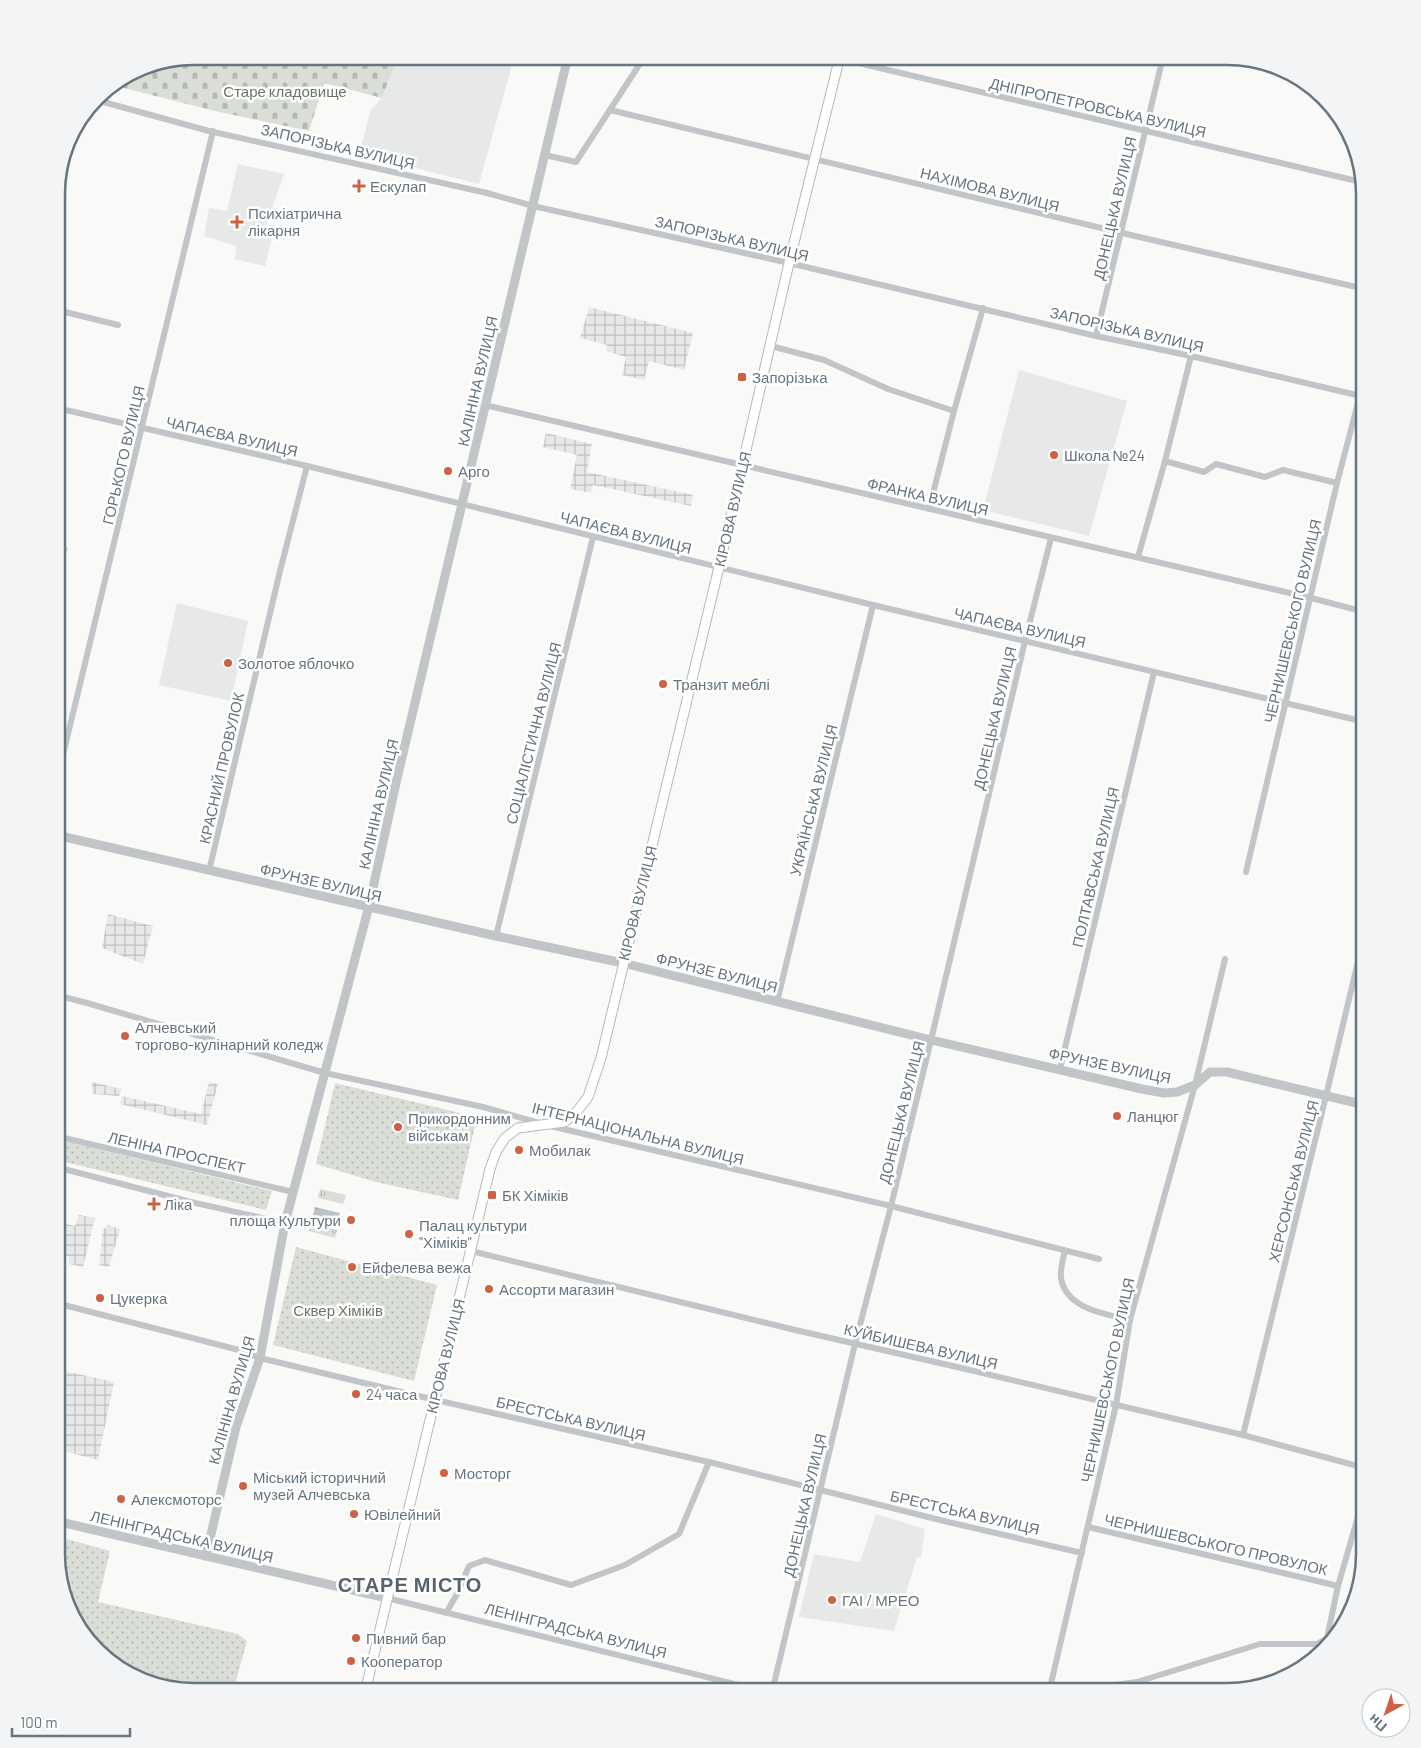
<svg xmlns="http://www.w3.org/2000/svg" width="1421" height="1748" font-family="Barlow,sans-serif">
<style>
.built{fill:#e7e8e8}
.industrial{fill:url(#industrial-grid)}
.grass{fill:url(#grass-tufts)}
.cemetery{fill:url(#cemetery-stones)}
.park{fill:url(#park-dots)}
.water{fill:url(#water-waves)}
.lines{fill:none;stroke-linecap:round;stroke-linejoin:round}
.secondary-casing{stroke:#b4b9bc;stroke-width:11}
.minor{stroke:#c1c5c8;stroke-width:6}
.tertiary{stroke:#c1c5c8;stroke-width:9}
.secondary{stroke:#fff;stroke-width:9}
.poi-dot{fill:#ce6043;stroke:#fff;stroke-width:2}
.labels{text-anchor:middle;dominant-baseline:central;stroke-width:5;stroke-linejoin:round;paint-order:stroke}
.park-label{font-size:15px;fill:#6a7766;stroke:#fff}
.street-label{font-size:15px;fill:#67757e;stroke:#fff}
.poi-label{font-size:15px;fill:#67757e;stroke:#fff;text-anchor:start}
.district-label{font-size:20px;font-weight:bold;letter-spacing:1px;fill:#59636b;stroke:#fff}
.rim{fill:none;stroke:#67757e;stroke-width:2.5}
</style>
<defs>
<pattern id="industrial-grid" width="8" height="8" patternUnits="userSpaceOnUse" patternTransform="scale(1.25)"><rect width="8" height="8" fill="#e7e8e8"/><path d="M0 4h8M4 0v8" fill="none" stroke="#bfc1c1"/></pattern>
<pattern id="grass-tufts" width="24" height="20" patternUnits="userSpaceOnUse" patternTransform="scale(1.25)"><rect width="24" height="20" fill="#daded7"/><path d="M3 7l-1-3M5 7V3M7 7l1-3M15 17l-1-3M17 17v-4M19 17l1-3" fill="none" stroke="#b5b9b4"/></pattern>
<pattern id="cemetery-stones" width="16" height="16" patternUnits="userSpaceOnUse" patternTransform="scale(1.25)"><rect width="16" height="16" fill="#daded7"/><path d="M2 7V4a2 2 0 0 1 4 0v3zM10 15v-3a2 2 0 0 1 4 0v3z" fill="#b5b9b4"/></pattern>
<pattern id="park-dots" width="8" height="8" patternUnits="userSpaceOnUse" patternTransform="scale(1.25)"><rect width="8" height="8" fill="#daded7"/><path d="M2 2h.1M6 6h.1" fill="none" stroke="#b5b9b4" stroke-width="1.8" stroke-linecap="round"/></pattern>
<pattern id="water-waves" width="16" height="10" patternUnits="userSpaceOnUse" patternTransform="scale(1.25)"><rect width="16" height="10" fill="#bac4c7"/><path d="M0 5q4-4 8 0t8 0" fill="none" stroke="#9ba4a7"/></pattern>
</defs>
<rect width="100%" height="100%" fill="#f9f9f8"/>
<!-- built -->
<g class="built">
<polygon points="398,56 480,56 512,65 479,184 359,154 371,109 382,98"/>
<polygon points="238,164 284,174 264,231 273,234 265,266 235,259 236,246 204,236 209,208 227,211"/>
<polygon points="1019,370 1127,401 1089,536 983,510"/>
<polygon points="177,603 248,621 231,701 159,685"/>
<polygon points="876,1514 925,1529 921,1557 917,1557 894,1631 799,1617 814,1554 860,1562"/>
</g>
<!-- industrial -->
<g class="industrial">
<polygon points="589,307 693,333 684,370 649,361 644,380 622,375 626,357 606,351 607,345 580,338"/>
<polygon points="546,433 592,444 587,472 693,495 691,506 593,485 591,493 570,489 577,455 543,447"/>
<polygon points="108,914 153,926 143,964 102,948"/>
<polygon points="92,1082 122,1089 119,1096 92,1094"/>
<polygon points="209,1082 218,1084 207,1125 120,1104 122,1096 201,1114"/>
<polygon points="79,1215 95,1218 83,1267 69,1264 69,1257 59,1255 66,1224 75,1226"/>
<polygon points="108,1225 120,1229 109,1267 99,1265 103,1230"/>
<polygon points="56,1369 114,1382 98,1460 56,1449"/>
</g>
<!-- grass -->
<g class="grass">
<polygon points="320,1189 346,1195 343,1204 318,1198"/>
<polygon points="312,1223 337,1230 335,1238 309,1231"/>
</g>
<!-- cemetery -->
<polygon class="cemetery" points="194,56 398,56 382,98 324,83 309,131 215,111 112,85 142,67"/>
<!-- park -->
<g class="park">
<polygon points="56,545 68,548 56,578"/>
<polygon points="335,1083 477,1117 458,1200 376,1182 316,1164"/>
<polygon points="56,1139 272,1191 266,1210 56,1160"/>
<polygon points="296,1247 437,1285 414,1381 273,1345"/>
<polygon points="67,1539 110,1551 98,1602 238,1634 247,1641 235,1684 230,1692 194,1692 125,1673 80,1631 58,1560 59,1554 63,1554"/>
</g>
<!-- water -->
<polygon class="water" points="315,1207 340,1213 338,1221 313,1215"/>
<g class="lines">
<!-- secondary casing -->
<g class="secondary-casing">
<polyline id="secondary" points="365,1692 490,1169 496,1152 505,1138 518,1128 564,1122 575,1114 588,1097 601,1058 719,567 789,263 840,56"/>
</g>
<!-- minor -->
<g class="minor">
<polyline points="829,56 1361,182"/>
<polyline points="96,100 209,131 487,193 533,206 789,263 1096,336 1191,356 1365,397"/>
<polyline points="610,110 1122,233 1365,289"/>
<polyline points="545,155 576,162 645,56"/>
<polyline points="57,310 118,325"/>
<polyline points="1096,336 1163,57"/>
<polyline points="771,346 824,360 888,389 954,411"/>
<polyline points="485,405 1311,598 1365,612"/>
<polyline points="57,408 307,466 873,605 1365,722"/>
<polyline points="1165,461 1204,472 1216,464 1265,477 1283,470 1337,483"/>
<polyline points="929,509 954,411 983,308"/>
<polyline points="1138,557 1165,461 1191,356"/>
<polyline points="56,784 213,131"/>
<polyline points="209,871 280,571 307,466"/>
<polyline points="1246,872 1337,483 1365,376"/>
<polyline points="496,936 593,537"/>
<polyline points="56,995 87,1003 325,1073 483,1107 546,1125 891,1206 1099,1259"/>
<polyline points="777,1002 873,605"/>
<polyline points="1060,1069 1154,672"/>
<polyline points="56,1136 293,1192"/>
<polyline points="56,1167 191,1202 285,1223"/>
<polyline points="471,1251 791,1329 957,1367 1243,1435 1365,1468"/>
<path d="M1065,1251C1063,1259 1060,1269 1061,1278C1066,1309 1105,1314 1130,1320"/>
<polyline points="56,1303 239,1350 260,1358 414,1395 709,1462 948,1522 1082,1553"/>
<polyline points="1243,1435 1326,1096 1365,932"/>
<polyline points="1088,1527 1338,1586"/>
<polyline points="387,1598 767,1692"/>
<polyline points="446,1613 457,1594 469,1566 485,1560 571,1585 625,1565 679,1534 709,1462"/>
<polyline points="1327,1638 1338,1586 1365,1492"/>
<polyline points="772,1692 855,1344 891,1206 931,1040 1025,641 1051,538"/>
<polyline points="1049,1692 1116,1405 1130,1320 1195,1085 1225,959"/>
<polyline points="1063,1692 1137,1682 1260,1644 1317,1644 1327,1638 1333,1637"/>
</g>
<!-- tertiary -->
<g class="tertiary">
<polyline points="56,835 496,936 623,963 931,1040 1142,1089 1164,1093 1177,1092 1195,1085 1210,1072 1227,1072 1365,1105"/>
<polyline points="56,1521 387,1598"/>
<polyline points="206,1556 236,1427 260,1358 285,1223 369,906 396,783 568,56"/>
</g>
<!-- secondary -->
<use href="#secondary" class="secondary"/>
</g>
<!-- markers -->
<g class="poi-dot">
<path d="M356.5 178.5h5v5h5v5h-5v5h-5v-5h-5v-5h5z"/>
<path d="M234.5 214.5h5v5h5v5h-5v5h-5v-5h-5v-5h5z"/>
<rect x="737" y="372" width="10" height="10" rx="2.5"/>
<circle cx="1054" cy="455" r="5"/>
<circle cx="448" cy="471" r="5"/>
<circle cx="228" cy="663" r="5"/>
<circle cx="663" cy="684" r="5"/>
<circle cx="125" cy="1036" r="5"/>
<circle cx="1117" cy="1116" r="5"/>
<circle cx="398" cy="1127" r="5"/>
<circle cx="519" cy="1150" r="5"/>
<rect x="487" y="1190" width="10" height="10" rx="2.5"/>
<path d="M151.5 1196.5h5v5h5v5h-5v5h-5v-5h-5v-5h5z"/>
<circle cx="351" cy="1220" r="5"/>
<circle cx="409" cy="1234" r="5"/>
<circle cx="352" cy="1267" r="5"/>
<circle cx="489" cy="1289" r="5"/>
<circle cx="100" cy="1298" r="5"/>
<circle cx="356" cy="1394" r="5"/>
<circle cx="444" cy="1473" r="5"/>
<circle cx="243" cy="1486" r="5"/>
<circle cx="121" cy="1499" r="5"/>
<circle cx="354" cy="1514" r="5"/>
<circle cx="832" cy="1600" r="5"/>
<circle cx="356" cy="1638" r="5"/>
<circle cx="351" cy="1661" r="5"/>
</g>
<g class="labels">
<!-- park labels -->
<g class="park-label">
<text x="285" y="91">Старе кладовище</text>
<text x="338" y="1310">Сквер Хіміків</text>
</g>
<!-- street labels -->
<g class="street-label">
<text transform="translate(1098 107) rotate(13)">ДНІПРОПЕТРОВСЬКА ВУЛИЦЯ</text>
<text transform="translate(338 146) rotate(13)">ЗАПОРІЗЬКА ВУЛИЦЯ</text>
<text transform="translate(990 189) rotate(14)">НАХІМОВА ВУЛИЦЯ</text>
<text transform="translate(1114 208) rotate(-77)">ДОНЕЦЬКА ВУЛИЦЯ</text>
<text transform="translate(732 238) rotate(13)">ЗАПОРІЗЬКА ВУЛИЦЯ</text>
<text transform="translate(1127 329) rotate(13)">ЗАПОРІЗЬКА ВУЛИЦЯ</text>
<text transform="translate(477 381) rotate(-77)">КАЛІНІНА ВУЛИЦЯ</text>
<text transform="translate(232 436) rotate(13)">ЧАПАЄВА ВУЛИЦЯ</text>
<text transform="translate(123 455) rotate(-77)">ГОРЬКОГО ВУЛИЦЯ</text>
<text transform="translate(928 496) rotate(13)">ФРАНКА ВУЛИЦЯ</text>
<text transform="translate(732 509) rotate(-77)">КІРОВА ВУЛИЦЯ</text>
<text transform="translate(626 532) rotate(14)">ЧАПАЄВА ВУЛИЦЯ</text>
<text transform="translate(1292 621) rotate(-77)">ЧЕРНИШЕВСЬКОГО ВУЛИЦЯ</text>
<text transform="translate(1020 627) rotate(13)">ЧАПАЄВА ВУЛИЦЯ</text>
<text transform="translate(994 718) rotate(-77)">ДОНЕЦЬКА ВУЛИЦЯ</text>
<text transform="translate(533 733) rotate(-76)">СОЦІАЛІСТИЧНА ВУЛИЦЯ</text>
<text transform="translate(221 768) rotate(-77)">КРАСНИЙ ПРОВУЛОК</text>
<text transform="translate(813 800) rotate(-76)">УКРАЇНСЬКА ВУЛИЦЯ</text>
<text transform="translate(378 804) rotate(-77)">КАЛІНІНА ВУЛИЦЯ</text>
<text transform="translate(1095 867) rotate(-77)">ПОЛТАВСЬКА ВУЛИЦЯ</text>
<text transform="translate(321 882) rotate(13)">ФРУНЗЕ ВУЛИЦЯ</text>
<text transform="translate(637 903) rotate(-76)">КІРОВА ВУЛИЦЯ</text>
<text transform="translate(717 972) rotate(14)">ФРУНЗЕ ВУЛИЦЯ</text>
<text transform="translate(1110 1065) rotate(12)">ФРУНЗЕ ВУЛИЦЯ</text>
<text transform="translate(901 1112) rotate(-76)">ДОНЕЦЬКА ВУЛИЦЯ</text>
<text transform="translate(638 1133) rotate(14)">ІНТЕРНАЦІОНАЛЬНА ВУЛИЦЯ</text>
<text transform="translate(177 1152) rotate(13)">ЛЕНІНА ПРОСПЕКТ</text>
<text transform="translate(1293 1181) rotate(-76)">ХЕРСОНСЬКА ВУЛИЦЯ</text>
<text transform="translate(921 1346) rotate(13)">КУЙБИШЕВА ВУЛИЦЯ</text>
<text transform="translate(445 1356) rotate(-76)">КІРОВА ВУЛИЦЯ</text>
<text transform="translate(1107 1380) rotate(-78)">ЧЕРНИШЕВСЬКОГО ВУЛИЦЯ</text>
<text transform="translate(231 1400) rotate(-74)">КАЛІНІНА ВУЛИЦЯ</text>
<text transform="translate(571 1418) rotate(13)">БРЕСТСЬКА ВУЛИЦЯ</text>
<text transform="translate(804 1505) rotate(-77)">ДОНЕЦЬКА ВУЛИЦЯ</text>
<text transform="translate(965 1512) rotate(13)">БРЕСТСЬКА ВУЛИЦЯ</text>
<text transform="translate(182 1536) rotate(13)">ЛЕНІНГРАДСЬКА ВУЛИЦЯ</text>
<text transform="translate(1216 1544) rotate(13)">ЧЕРНИШЕВСЬКОГО ПРОВУЛОК</text>
<text transform="translate(576 1630) rotate(14)">ЛЕНІНГРАДСЬКА ВУЛИЦЯ</text>
</g>
<!-- poi labels -->
<g class="poi-label">
<text x="370" y="186">Ескулап</text>
<text x="248" y="213">Психіатрична<tspan x="248" dy="17">лікарня</tspan></text>
<text x="752" y="377">Запорізька</text>
<text x="1064" y="455">Школа №24</text>
<text x="458" y="471">Арго</text>
<text x="238" y="663">Золотое яблочко</text>
<text x="673" y="684">Транзит меблі</text>
<text x="135" y="1027">Алчевський<tspan x="135" dy="17">торгово-кулінарний коледж</tspan></text>
<text x="1127" y="1116">Ланцюг</text>
<text x="408" y="1118">Прикордонним<tspan x="408" dy="17">військам</tspan></text>
<text x="529" y="1150">Мобилак</text>
<text x="502" y="1195">БК Хіміків</text>
<text x="164" y="1204">Ліка</text>
<text x="341" y="1220" text-anchor="end">площа Культури</text>
<text x="419" y="1225">Палац культури<tspan x="419" dy="17">"Хіміків"</tspan></text>
<text x="362" y="1267">Ейфелева вежа</text>
<text x="499" y="1289">Ассорти магазин</text>
<text x="110" y="1298">Цукерка</text>
<text x="366" y="1394">24 часа</text>
<text x="454" y="1473">Мосторг</text>
<text x="253" y="1477">Міський історичний<tspan x="253" dy="17">музей Алчевська</tspan></text>
<text x="131" y="1499">Алексмоторс</text>
<text x="364" y="1514">Ювілейний</text>
<text x="842" y="1600">ГАІ / МРЕО</text>
<text x="366" y="1638">Пивний бар</text>
<text x="361" y="1661">Кооператор</text>
</g>
<!-- district labels -->
<g class="district-label">
<text x="410" y="1584">СТАРЕ МІСТО</text>
</g>
</g>
<!-- crop -->
<path d="M0 0H1421V1748H0ZM194 65H1227A129 129 0 0 1 1356 194V1554A129 129 0 0 1 1227 1683H194A129 129 0 0 1 65 1554V194A129 129 0 0 1 194 65Z" fill="#f3f4f5" fill-rule="evenodd"/>
<path class="rim" d="M194 65H1227A129 129 0 0 1 1356 194V1554A129 129 0 0 1 1227 1683H194A129 129 0 0 1 65 1554V194A129 129 0 0 1 194 65Z"/>
<!-- north arrow -->
<g transform="translate(1386 1713) rotate(220)"><circle r="24" fill="#ffffff" stroke="#c2c8cb"/>
<path d="M0-4L9 19L0 12L-9 19Z" fill="#ce6043"/>
<text y="-8" font-size="14" font-weight="bold" text-anchor="middle" fill="#67757e">Пн</text>
</g>
<!-- scale -->
<path d="M12 1728v8h118v-8" fill="none" stroke="#67757e" stroke-width="2.5"/>
<text x="20" y="1728" font-size="15" fill="#67757e" stroke="#ffffff" stroke-width="4" paint-order="stroke">100 m</text>
</svg>
